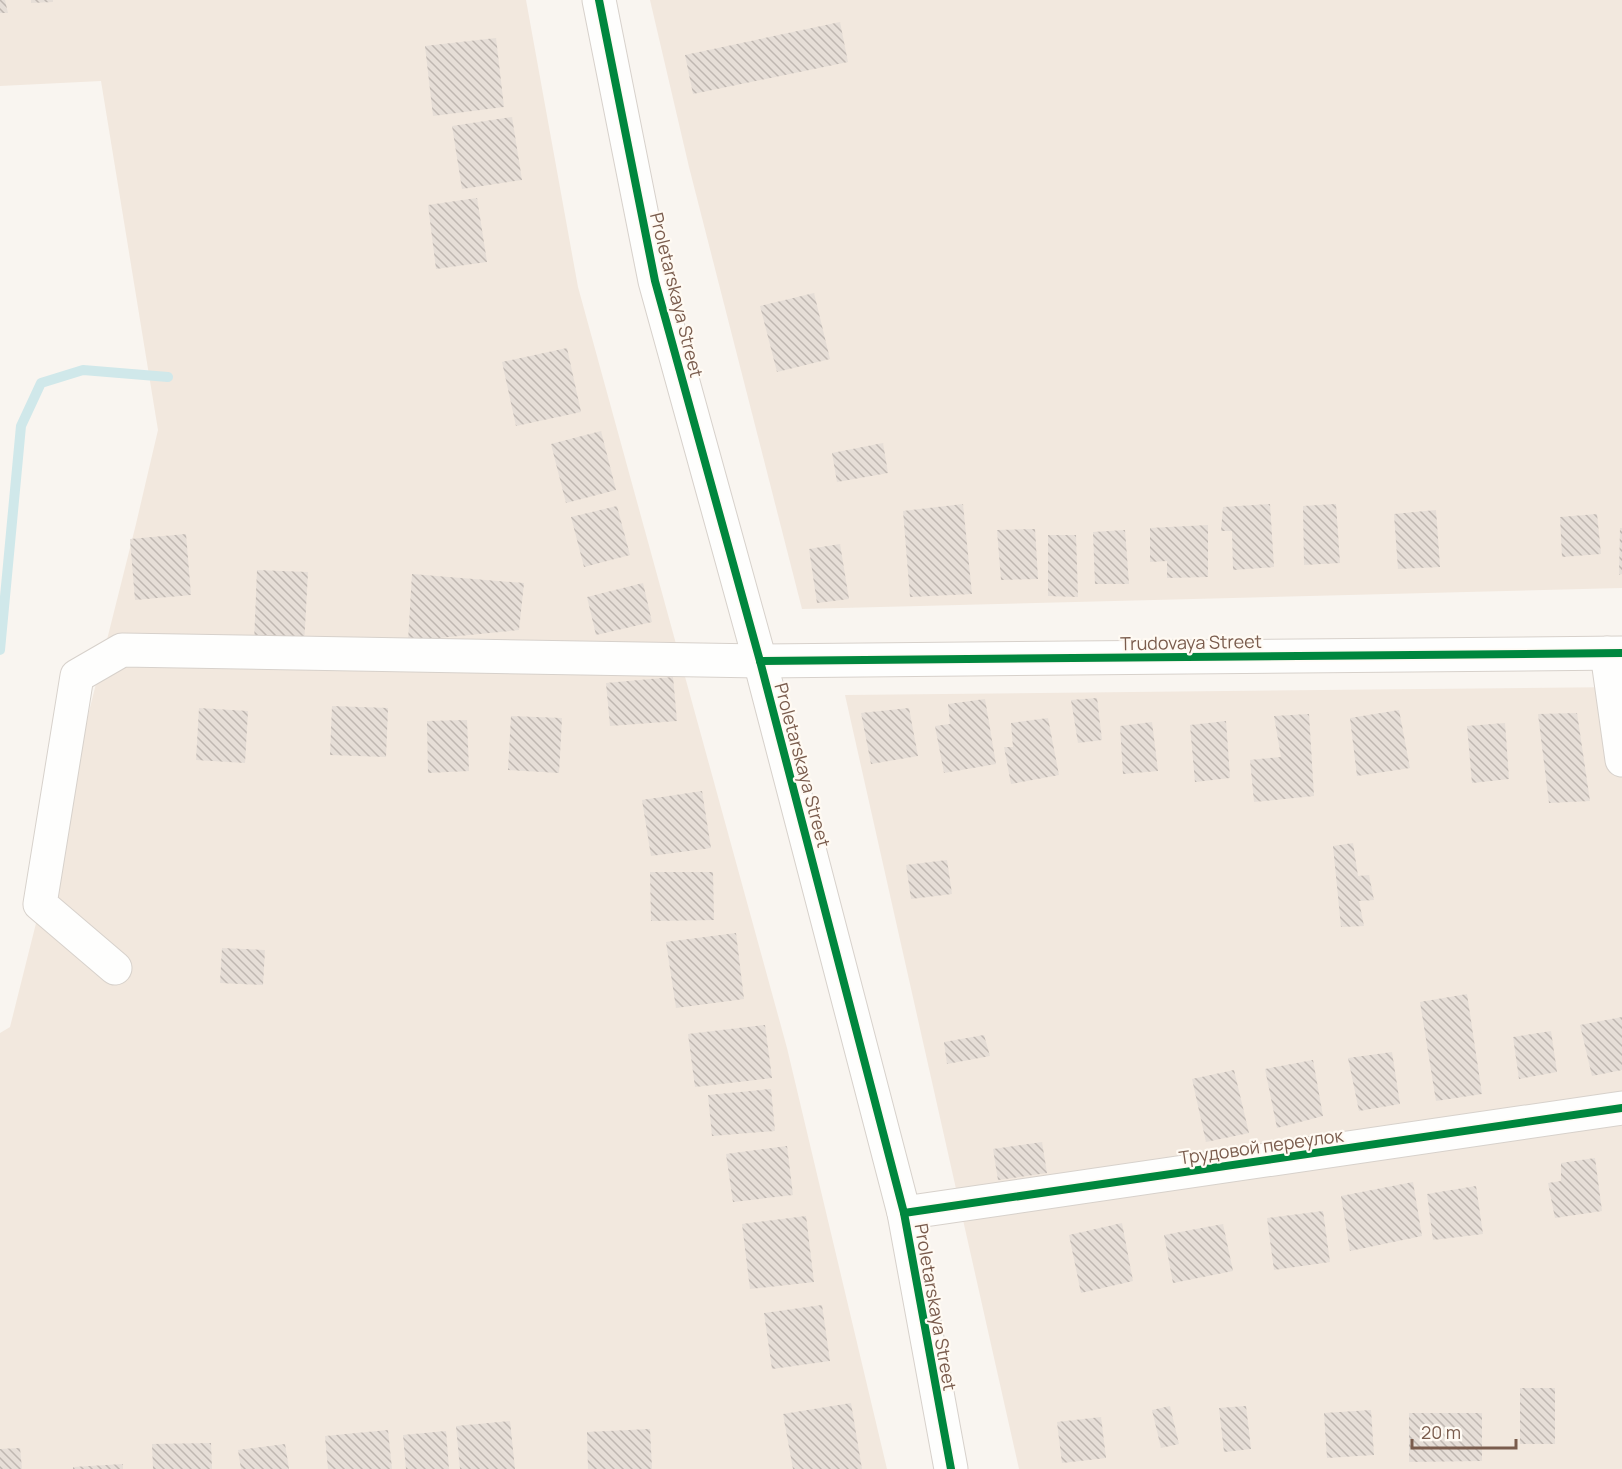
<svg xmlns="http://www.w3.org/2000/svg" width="1622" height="1469" font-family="Manrope,sans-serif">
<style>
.residential{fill:#f2e8de}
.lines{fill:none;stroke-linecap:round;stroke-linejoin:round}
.stream{stroke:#d0e8ea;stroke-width:10}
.building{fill:url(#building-back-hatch)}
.minor-casing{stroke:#d7d1cb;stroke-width:35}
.minor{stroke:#fefefd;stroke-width:33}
.cycleway-casing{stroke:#fffaf3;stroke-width:11}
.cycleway{stroke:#00873e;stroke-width:8}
.labels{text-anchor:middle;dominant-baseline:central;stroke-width:4.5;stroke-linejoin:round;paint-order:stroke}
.street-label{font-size:18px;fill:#7a5c4d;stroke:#fffaf3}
</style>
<defs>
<pattern id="building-back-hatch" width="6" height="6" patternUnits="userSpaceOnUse" patternTransform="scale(1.5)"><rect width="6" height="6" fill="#e6ded7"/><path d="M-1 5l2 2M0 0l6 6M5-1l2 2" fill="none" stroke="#bfb7b1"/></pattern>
</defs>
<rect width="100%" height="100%" fill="#f9f5f0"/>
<!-- residential -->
<g class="residential">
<polygon points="0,0 526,0 578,287 787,1048 887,1469 0,1469 0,1033 10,1027 136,524 158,430 101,81 0,86"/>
<polygon points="650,0 1622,0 1622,588 802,609 689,167"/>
<polygon points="1622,687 1622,1469 1019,1469 845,695"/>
</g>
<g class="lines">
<!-- stream -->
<polyline class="stream" points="0,650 21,426 41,383 83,370 168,377"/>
</g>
<!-- building -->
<g class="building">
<polygon points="0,0 5,0 8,13 0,13"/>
<polygon points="31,0 53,0 53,2 31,3"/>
<polygon points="840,22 848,62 693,94 685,55"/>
<polygon points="496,38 504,107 433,116 425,46"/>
<polygon points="512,117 522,180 462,189 452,126"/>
<polygon points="477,198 487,262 436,269 428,205"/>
<polygon points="814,293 830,359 777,372 760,306"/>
<polygon points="567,348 581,412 516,426 502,362"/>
<polygon points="601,431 616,490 566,503 551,444"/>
<polygon points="883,443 888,473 837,482 832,453"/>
<polygon points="963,504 972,594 910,597 903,511"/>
<polygon points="1270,504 1274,567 1233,570 1232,531 1221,531 1223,507"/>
<polygon points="1336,504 1340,563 1304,565 1303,506"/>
<polygon points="617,506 630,555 584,567 571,517"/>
<polygon points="1436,510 1440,567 1398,569 1394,514"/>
<polygon points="1597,514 1601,554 1562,557 1560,517"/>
<polygon points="1208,525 1208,577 1167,578 1167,561 1150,562 1150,528"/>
<polygon points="1620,528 1622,528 1622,574 1619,575"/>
<polygon points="1035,529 1038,579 1001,580 997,530"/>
<polygon points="1125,530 1129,584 1095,584 1093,532"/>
<polygon points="186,534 191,595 135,600 130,539"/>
<polygon points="1048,535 1076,535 1078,597 1048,596"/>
<polygon points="840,544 849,599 817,603 809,549"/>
<polygon points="257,570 308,572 304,645 254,643"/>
<polygon points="412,574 524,583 519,630 408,641"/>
<polygon points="643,583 652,622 596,635 587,597"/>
<polygon points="673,677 677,721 610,726 606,683"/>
<polygon points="1097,698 1102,740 1078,743 1071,700"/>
<polygon points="985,699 996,764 944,773 935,726 950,724 948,704"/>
<polygon points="332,706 388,708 386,757 330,755"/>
<polygon points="199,708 248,711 245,763 196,760"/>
<polygon points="909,708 918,756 871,764 861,713"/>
<polygon points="1399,710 1410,768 1357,776 1350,718"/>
<polygon points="1577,713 1590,801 1549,803 1538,714"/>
<polygon points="1309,714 1314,796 1254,802 1250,760 1281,757 1274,716"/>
<polygon points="511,716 562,718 559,773 508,770"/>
<polygon points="1048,718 1059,775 1011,784 1004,747 1013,747 1011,723"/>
<polygon points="467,720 469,771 428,773 427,721"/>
<polygon points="1226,721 1230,778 1195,782 1190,725"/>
<polygon points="1152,722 1158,771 1123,774 1120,726"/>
<polygon points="1505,723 1509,779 1472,783 1467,726"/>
<polygon points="702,791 711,848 651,856 642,800"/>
<polygon points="1353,843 1358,876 1369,875 1374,900 1359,901 1364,926 1341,927 1333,846"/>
<polygon points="947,860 952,894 911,899 906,865"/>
<polygon points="650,872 713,872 714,920 651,921"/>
<polygon points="736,933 744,999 676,1008 666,942"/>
<polygon points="222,948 265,950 263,985 220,983"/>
<polygon points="1467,994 1482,1094 1436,1101 1420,1002"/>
<polygon points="1622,1017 1622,1070 1592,1076 1580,1025"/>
<polygon points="765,1025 772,1078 695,1087 688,1034"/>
<polygon points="1551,1031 1557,1072 1519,1079 1513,1037"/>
<polygon points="984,1035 990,1056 947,1064 944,1042"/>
<polygon points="1392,1052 1400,1104 1359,1111 1348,1058"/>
<polygon points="1313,1060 1323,1116 1277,1128 1265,1069"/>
<polygon points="1234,1070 1249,1133 1206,1142 1192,1079"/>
<polygon points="771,1089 775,1131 712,1136 708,1095"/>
<polygon points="1042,1142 1047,1173 998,1180 993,1149"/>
<polygon points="787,1146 793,1195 733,1202 726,1154"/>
<polygon points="1595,1158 1602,1211 1555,1218 1548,1183 1561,1181 1561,1163"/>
<polygon points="1413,1182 1422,1236 1350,1251 1341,1196"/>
<polygon points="1476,1186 1483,1234 1433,1240 1427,1194"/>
<polygon points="1323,1211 1330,1262 1274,1270 1267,1218"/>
<polygon points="806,1216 814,1282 750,1289 742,1224"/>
<polygon points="1122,1223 1133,1281 1081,1293 1069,1235"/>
<polygon points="1223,1224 1233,1271 1173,1283 1164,1235"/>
<polygon points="822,1305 830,1361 772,1369 764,1313"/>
<rect x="1520" y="1388" width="35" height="56"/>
<polygon points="851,1403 862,1469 793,1469 783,1414"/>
<polygon points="1170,1406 1179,1444 1161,1448 1152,1410"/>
<polygon points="1246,1406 1251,1449 1224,1452 1219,1408"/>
<polygon points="1371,1410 1374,1455 1327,1458 1324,1413"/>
<polygon points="1409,1413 1482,1413 1482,1461 1409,1462"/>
<polygon points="1101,1417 1106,1458 1062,1463 1057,1422"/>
<polygon points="510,1421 515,1469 460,1469 456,1426"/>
<polygon points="650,1429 652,1469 588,1469 587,1432"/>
<polygon points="388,1430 392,1469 328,1469 325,1436"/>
<polygon points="446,1431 449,1469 406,1469 403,1435"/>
<polygon points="211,1443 212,1469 153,1469 152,1444"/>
<polygon points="285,1444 289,1469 241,1469 238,1450"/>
<polygon points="20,1448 22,1469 0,1469 0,1449"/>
<polygon points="123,1464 123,1469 73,1469 73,1467"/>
</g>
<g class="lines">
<!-- minor casing -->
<g class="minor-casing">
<g id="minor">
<polyline points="599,0 655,281 760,661 904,1213 951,1469"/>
<polyline points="1607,653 1622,760"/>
<polyline points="115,968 40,904 77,676 122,650 760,661 1622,653"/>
<polyline points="904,1213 1622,1108"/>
</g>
</g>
<!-- minor -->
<use href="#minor" class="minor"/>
<!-- cycleway casing -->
<g class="cycleway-casing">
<g id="cycleway">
<polyline points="599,0 655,281 760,661 904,1213 951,1469"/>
<polyline points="760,661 1622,653"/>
<polyline points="904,1213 1622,1108"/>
</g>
</g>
<!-- cycleway -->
<use href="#cycleway" class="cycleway"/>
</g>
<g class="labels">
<!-- street labels -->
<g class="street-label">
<text transform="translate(677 295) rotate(76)">Proletarskaya Street</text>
<text transform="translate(1191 642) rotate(-1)">Trudovaya Street</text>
<text transform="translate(803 765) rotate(75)">Proletarskaya Street</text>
<text transform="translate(1261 1146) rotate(-8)">Трудовой переулок</text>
<text transform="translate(936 1307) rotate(80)">Proletarskaya Street</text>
</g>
</g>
<!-- scale -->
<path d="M1412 1439v9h104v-9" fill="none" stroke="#7a5c4d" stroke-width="3"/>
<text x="1421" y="1439" font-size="18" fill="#7a5c4d" stroke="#fffaf3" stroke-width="4.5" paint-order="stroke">20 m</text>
</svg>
